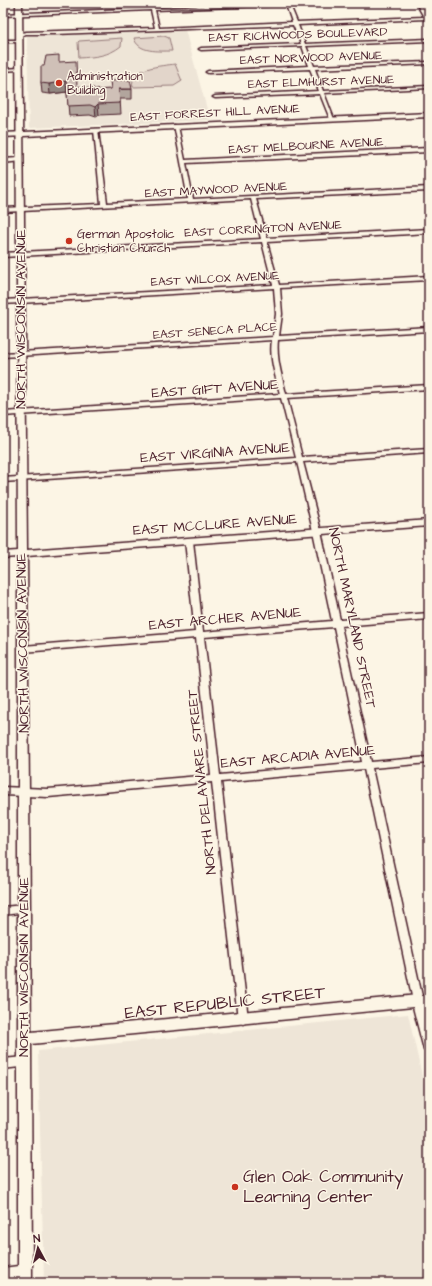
<svg xmlns="http://www.w3.org/2000/svg" width="432" height="1286" font-family="'Architects Daughter',sans-serif">
<style>
.built{fill:#eee5d7}
.green{fill:#e2d5ca;stroke:#967a7a}
.lines{fill:none;stroke-linecap:round;stroke-linejoin:round}
.minor-casing{stroke:#4a1f2b;stroke-width:3}
.tertiary-casing{stroke:#4a1f2b;stroke-width:3}
.secondary-casing{stroke:#4a1f2b;stroke-width:3}
.minor{fill:#fcf5e5;fill-rule:evenodd}
.tertiary{fill:#fcf5e5;fill-rule:evenodd}
.secondary{fill:#fcf5e5;fill-rule:evenodd}
.wall{fill:#b2a59d;stroke:#4a1f2b}
.shaded-wall{fill:#918680;stroke:#4a1f2b}
.building{fill:#cfc0b7;stroke:#4a1f2b}
.poi-dot{fill:#c8321e;stroke:#fcf5e5;stroke-width:1.5}
.labels{text-anchor:middle;dominant-baseline:central;stroke-width:3;stroke-linejoin:round;paint-order:stroke}
.far-street-label{font-size:12px;fill:#4a1f2b;stroke:#fcf5e5}
.far-poi-label{font-size:12px;fill:#4a1f2b;stroke:#fcf5e5;text-anchor:start}
.street-label{font-size:14px;fill:#4a1f2b;stroke:#fcf5e5}
.near-street-label{font-size:17px;fill:#4a1f2b;stroke:#fcf5e5}
.near-poi-label{font-size:17px;fill:#4a1f2b;stroke:#fcf5e5;text-anchor:start}
</style>
<rect width="100%" height="100%" fill="#fcf5e5"/>
<filter id="ink" filterUnits="userSpaceOnUse"><feTurbulence type="fractalNoise" baseFrequency=".025" numOctaves="2"/><feDisplacementMap in="SourceGraphic" scale="8" xChannelSelector="R" yChannelSelector="G"/><feConvolveMatrix kernelMatrix="1 2 1 2 8 2 1 2 1" color-interpolation-filters="sRGB"/></filter>
<g filter="url(#ink)">
<!-- built -->
<g class="built">
<polygon points="185,30 210,120 29,128 27,36"/>
<polygon points="408,1014 429,1107 429,1283 44,1283 38,1051"/>
</g>
<!-- green -->
<g class="green">
<path d="M164,36L169,38L172,51C159,51 138,53 134,38Z"/>
<path d="M122,38L121,46C109,56 94,57 79,58L78,42L79,41Z"/>
<path d="M175,64L182,81L174,86L133,87C128,67 162,66 175,64Z"/>
</g>
<g class="lines">
<!-- minor casing -->
<g class="minor-casing">
<g id="minor">
<path d="M150,3H154L155,8L272,3H306L304,4L290,5L297,22L424,17L416,3H420L429,17V23L425,19L298,25L305,44L429,39V41L306,46L314,66L429,62V64L315,69L323,91L429,86V88L324,93L334,119L332,120L330,119L320,94L215,98L213,97L215,96L319,91L310,69L208,73L206,72L208,71L309,66L302,46L201,50L199,49L201,48L301,44L293,25L55,34H26L19,36L17,35V34L26,32L155,28L151,10L3,16V14L151,8ZM286,5L292,22L159,28L155,10Z"/>
<polygon points="3,40 19,40 21,41 19,42 3,42"/>
<polygon points="21,68 21,70 19,70 3,71 3,69"/>
<path d="M174,125L178,126L185,160L429,148V152L186,163L193,199L429,187V191L256,199L267,238L429,229V233L267,242L279,285L429,276V280L280,288L282,314L279,336L429,327V331L278,340C276,359 282,376 286,394L429,385V389L287,398L302,457L429,449V453L303,462L321,531L340,620L429,613V619L341,626L371,762L429,757V763L372,768L422,996L429,995V1005L418,1006L414,1004L413,1001L364,769L221,782L248,1019L247,1022L243,1024L239,1022L238,1019L212,782L48,797L3,795V787L48,789L211,775L196,638L23,652L19,649L23,646L195,632L185,541L186,539H189L193,541L203,632L332,621L313,531L297,462L3,482V478L296,458L281,398L3,416V412L280,394C276,377 269,359 272,340L3,357V353L273,337L276,314L274,288L3,304V300L273,285L262,242L3,257V253L261,239L251,199L3,212V208L101,204L94,130L96,129L98,130L107,203L188,199ZM334,627L362,762L220,775L204,637Z"/>
<polygon points="19,158 21,159 21,161 3,163 3,159"/>
<polygon points="24,905 27,906 29,909 27,912 3,915 3,907"/>
<polygon points="24,1057 28,1058 29,1062 28,1066 3,1069 3,1059"/>
</g>
</g>
<!-- tertiary casing -->
<g class="tertiary-casing">
<path id="tertiary" d="M16,3H22L27,550L429,520V526L27,556L31,1032L418,995L422,997C430,1014 429,1033 429,1052L424,1050L423,1046L413,1007L31,1044L32,1283H18V1281L3,1282V1268L18,1266V557L3,558V552L18,551Z"/>
</g>
<!-- secondary casing -->
<g class="secondary-casing">
<polygon id="secondary" points="429,113 429,117 3,137 3,133"/>
</g>
<!-- minor -->
<use href="#minor" class="minor"/>
<!-- tertiary -->
<use href="#tertiary" class="tertiary"/>
<!-- secondary -->
<use href="#secondary" class="secondary"/>
</g>
<!-- wall -->
<polygon class="wall" points="59,62 77,87 81,88 94,90 132,89 132,99 120,99 121,114 99,115 96,117 90,115 69,116 67,92 50,94 42,93 41,83 44,66"/>
<!-- shaded-wall -->
<g class="shaded-wall">
<polygon points="66,81 67,92 50,94 49,84"/>
<polygon points="98,104 99,115 96,117 95,107"/>
</g>
<!-- building -->
<polygon class="building" points="59,55 59,62 76,61 77,87 81,86 81,88 94,88 94,90 111,89 110,81 130,80 132,89 119,89 120,103 98,104 95,107 90,105 68,106 66,81 49,84 41,83 41,66 44,66 46,56"/>
</g>
<!-- markers -->
<g class="poi-dot">
<circle cx="59" cy="83" r="4"/>
<circle cx="69" cy="241" r="4"/>
<circle cx="235" cy="1187" r="4"/>
</g>
<g class="labels">
<!-- far-street labels -->
<g class="far-street-label">
<text transform="translate(298 35) rotate(-2)">EAST RICHWOODS BOULEVARD</text>
<text transform="translate(311 58) rotate(-2)">EAST NORWOOD AVENUE</text>
<text transform="translate(321 82) rotate(-2)">EAST ELMHURST AVENUE</text>
<text transform="translate(215 113) rotate(-3)">EAST FORREST HILL AVENUE</text>
<text transform="translate(306 146) rotate(-3)">EAST MELBOURNE AVENUE</text>
<text transform="translate(216 190) rotate(-3)">EAST MAYWOOD AVENUE</text>
<text transform="translate(263 229) rotate(-3)">EAST CORRINGTON AVENUE</text>
<text transform="translate(215 279) rotate(-3)">EAST WILCOX AVENUE</text>
<text transform="translate(215 331) rotate(-4)">EAST SENECA PLACE</text>
</g>
<!-- far-poi labels -->
<g class="far-poi-label">
<text x="67" y="76">Administration<tspan x="67" dy="14">Building</tspan></text>
<text x="77" y="234">German Apostolic<tspan x="77" dy="14">Christian Church</tspan></text>
</g>
<!-- street labels -->
<g class="street-label">
<text transform="translate(21 319) rotate(-90)">NORTH WISCONSIN AVENUE</text>
<text transform="translate(215 389) rotate(-4)">EAST GIFT AVENUE</text>
<text transform="translate(215 453) rotate(-4)">EAST VIRGINIA AVENUE</text>
<text transform="translate(215 525) rotate(-4)">EAST MCCLURE AVENUE</text>
<text transform="translate(352 618) rotate(78)">NORTH MARYLAND STREET</text>
<text transform="translate(225 619) rotate(-5)">EAST ARCHER AVENUE</text>
<text transform="translate(23 643) rotate(-91)">NORTH WISCONSIN AVENUE</text>
<text transform="translate(298 757) rotate(-5)">EAST ARCADIA AVENUE</text>
<text transform="translate(202 782) rotate(-96)">NORTH DELAWARE STREET</text>
<text transform="translate(24 967) rotate(-90)">NORTH WISCONSIN AVENUE</text>
</g>
<!-- near-street labels -->
<g class="near-street-label">
<text transform="translate(225 1003) rotate(-6)">EAST REPUBLIC STREET</text>
</g>
<!-- near-poi labels -->
<g class="near-poi-label">
<text x="243" y="1177">Glen Oak Community<tspan x="243" dy="20">Learning Center</tspan></text>
</g>
</g>
<!-- margin -->
<rect width="432" height="1286" fill="none" stroke="#fcf5e5" stroke-width="16"/>
<rect x="8" y="8" width="416" height="1270" fill="none" stroke="#4a1f2b" stroke-width="1.5" filter="url(#ink)"/>
<!-- north arrow -->
<g transform="translate(38 1248) rotate(353)" stroke="#fcf5e5" stroke-width="3" paint-order="stroke">
<path d="M0-3L7 15L0 10L-7 15Z" fill="#4a1f2b"/>
<text y="-6" font-size="11" font-weight="bold" text-anchor="middle" fill="#4a1f2b">N</text>
</g>
</svg>
